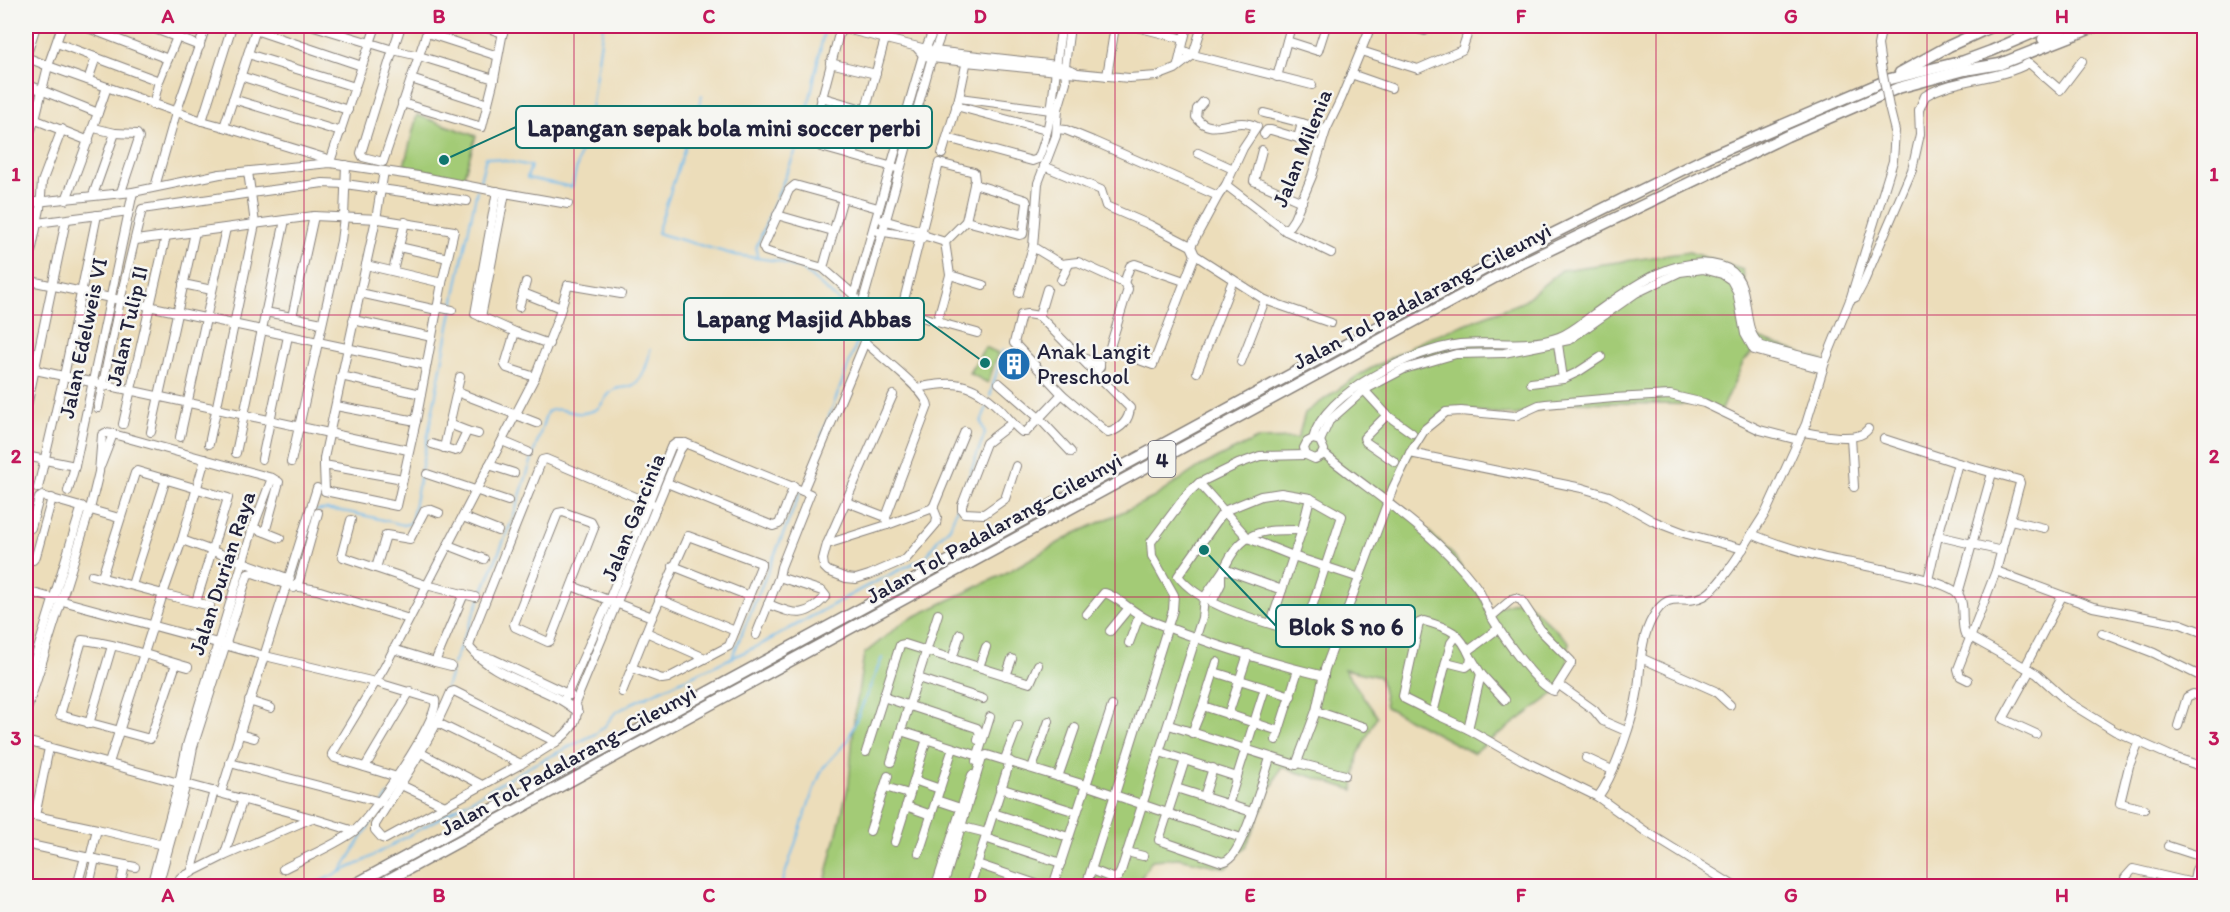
<svg xmlns="http://www.w3.org/2000/svg" width="2230" height="912" font-family="Itim,sans-serif">
<style>
.green{fill:#a3cb76;stroke:#627658;stroke-width:1.5}
.lines{fill:none;stroke-linecap:round;stroke-linejoin:round}
.stream{stroke:#75bded;stroke-width:2}
.minor-casing{stroke:#87807a;stroke-width:10}
.highway-casing{stroke:#87807a;stroke-width:13}
.minor{stroke:#fff;stroke-width:8}
.highway{stroke:#fff;stroke-width:10}
.minor-bridge-casing{stroke:#87807a;stroke-width:10;stroke-linecap:butt}
.minor-bridge{stroke:#fff;stroke-width:8}
.grid{fill:none;stroke:#c2185b;stroke-width:1.5;stroke-opacity:0.55}
.labels{text-anchor:middle;dominant-baseline:central;stroke-width:5;stroke-linejoin:round;paint-order:stroke}
.shield{fill:#f6f6f2;stroke:#626272;stroke-width:1.5}
.shield-label{font-size:21px;font-weight:bold;fill:#22223b}
.street-label{font-size:22px;fill:#22223b;stroke:#f6f6f2}
.poi-label{font-size:22px;fill:#22223b;stroke:#f6f6f2;text-anchor:start}
.leader{fill:none;stroke:#0f766e;stroke-width:2}
.callout-dot{fill:#0f766e;stroke:#f6f6f2;stroke-width:2}
.callout{fill:#f6f6f2;stroke:#0f766e;stroke-width:2}
.callout-label{font-size:24px;text-anchor:middle;font-weight:bold;fill:#22223b}
.neatline{fill:none;stroke:#c2185b;stroke-width:2}
.grid-label{font-size:20px;text-anchor:middle;font-weight:bold;fill:#c2185b}
</style>
<rect width="100%" height="100%" fill="#f6f6f2"/>
<filter id="ink" filterUnits="userSpaceOnUse"><feTurbulence type="fractalNoise" baseFrequency=".0167" numOctaves="2"/><feDisplacementMap in="SourceGraphic" scale="12" xChannelSelector="R" yChannelSelector="G"/><feConvolveMatrix kernelMatrix="1 2 1 2 8 2 1 2 1" color-interpolation-filters="sRGB"/></filter>
<filter id="wash" filterUnits="userSpaceOnUse"><feTurbulence type="fractalNoise" baseFrequency=".008" numOctaves="4" result="noise"/><feDisplacementMap in="SourceGraphic" scale="24" xChannelSelector="R" yChannelSelector="G"/><feGaussianBlur stdDeviation="1.35" result="paint"/><feColorMatrix in="noise" values="0 0 0 0 0 0 0 0 0 0 0 0 0 0 0 0 0 1.4 0 .05"/><feComposite in="paint" operator="in"/></filter>
<g filter="url(#wash)">
<rect width="100%" height="100%" fill="#ecddba"/>
<!-- green -->
<g class="green">
<polygon points="417,115 476,136 463,179 404,166"/>
<polygon points="1689,252 1743,270 1753,336 1825,362 1754,350 1743,363 1721,412 1707,405 1576,402 1515,415 1453,409 1421,436 1393,488 1394,505 1416,519 1454,556 1491,613 1499,607 1523,599 1569,642 1566,685 1473,753 1386,707 1380,677 1344,669 1377,716 1358,755 1353,790 1281,767 1246,846 1226,868 1178,858 1152,860 1136,886 824,886 849,783 854,720 864,654 905,621 1004,574 1074,534 1153,498 1199,467 1257,439 1298,438 1305,413 1359,375 1426,339 1522,302 1562,270"/>
<polygon points="985,347 998,353 988,383 969,373"/>
</g>
<g class="lines">
<!-- stream -->
<g class="stream">
<polyline points="883,26 891,29 892,26"/>
<polyline points="702,95 657,233 735,255 778,261 803,270 855,315 859,337 821,438"/>
<polyline points="479,185 486,157 531,166 527,178 572,187 591,109 603,26"/>
<polyline points="757,257 756,248 803,133 825,26"/>
<polyline points="990,396 1003,349"/>
<path d="M316,511C331,505 385,521 404,525L411,523L459,275L477,190"/>
<polyline points="294,582 299,568"/>
<polyline points="230,615 238,595"/>
<polyline points="733,655 801,491"/>
<path d="M453,664L513,518L547,412C560,405 570,415 583,413C605,410 599,403 611,392C616,387 621,388 628,387C643,384 648,362 650,350"/>
<polyline points="439,710 452,669"/>
<polyline points="341,871 389,794"/>
<polyline points="310,886 362,862 531,766 595,734 604,727 615,713 632,703 760,645 865,587 926,557 938,539 950,527 985,433 981,422 989,401"/>
<polyline points="781,886 813,791 823,768 848,740 882,658"/>
</g>
</g>
</g>
<g filter="url(#ink)">
<g class="lines">
<!-- minor casing -->
<g class="minor-casing">
<g id="minor">
<polyline points="36,26 26,57 48,66 62,26"/>
<polyline points="147,26 200,46"/>
<polyline points="257,26 224,127 331,160"/>
<polyline points="314,26 393,50 361,153 363,157 383,162 429,26"/>
<polyline points="401,26 393,50 419,56 494,79"/>
<polyline points="481,26 503,33"/>
<polyline points="1049,26 1061,27"/>
<polyline points="1133,26 1184,39"/>
<polyline points="1406,26 1425,31"/>
<polyline points="1248,27 1249,26"/>
<polyline points="255,30 362,66 330,162"/>
<polyline points="427,33 498,56"/>
<polyline points="1287,41 1318,51 1326,26"/>
<polyline points="57,43 159,81 168,59 83,26"/>
<polyline points="917,48 923,55 932,58 966,62 1129,78 1157,76 1175,69 1193,55 1202,26"/>
<polyline points="1182,50 1193,55 1312,85"/>
<polyline points="1361,51 1418,69 1462,50 1470,26"/>
<polyline points="248,54 355,87"/>
<polyline points="168,59 177,37"/>
<polyline points="830,63 876,74"/>
<polyline points="1178,65 1187,26"/>
<polyline points="1881,65 1878,45 1882,26"/>
<polyline points="362,66 376,26"/>
<polyline points="1351,74 1391,88"/>
<polyline points="240,76 348,110"/>
<polyline points="1107,76 1115,26"/>
<polyline points="1277,77 1291,26"/>
<polyline points="411,79 488,104"/>
<polyline points="88,80 96,57"/>
<polyline points="26,84 98,113 107,87"/>
<polyline points="821,97 866,110"/>
<polyline points="959,98 1051,110"/>
<polyline points="233,99 341,132"/>
<path d="M1203,102L1197,109L1196,117C1212,139 1234,114 1257,127L1243,148L1226,185"/>
<polyline points="402,103 482,127 494,79 504,26"/>
<polyline points="153,105 159,81"/>
<polyline points="956,106 1046,130"/>
<path d="M1889,107L1895,131L1893,161L1850,300L1825,362L1806,424L1766,512L1752,534C1774,544 1799,551 1822,557C1846,563 1946,578 1958,594C1966,604 1960,623 1965,634L2037,674L2068,702L2115,731L2173,757L2204,767"/>
<polyline points="1264,113 1302,123 1298,138"/>
<polyline points="26,116 89,141"/>
<polyline points="202,121 224,127"/>
<polyline points="1302,123 1326,130"/>
<polyline points="1057,129 1066,130 1093,141 1218,196"/>
<polyline points="115,133 137,134 139,138 121,192"/>
<polyline points="1264,134 1267,130 1271,130 1321,145"/>
<path d="M947,138L1032,161L1038,159C1056,117 1053,70 1062,26"/>
<polyline points="26,143 35,119 48,66 202,121 232,26"/>
<polyline points="1262,150 1254,181 1302,202"/>
<polyline points="1198,153 1233,169"/>
<polyline points="942,154 959,98 967,60"/>
<polyline points="853,156 885,39"/>
<polyline points="1044,166 1101,190 1106,206 1150,225 1191,246"/>
<polyline points="900,169 821,147 812,136 840,30 850,30 934,51 1057,65 1074,71"/>
<polyline points="155,187 176,113 206,26"/>
<polyline points="497,191 475,314 515,332 549,344"/>
<polyline points="505,193 568,204"/>
<polyline points="93,195 115,133 94,128"/>
<polyline points="66,200 98,113"/>
<polyline points="26,203 133,192 220,174 330,163 418,176 505,193 481,317"/>
<polyline points="777,215 833,231"/>
<polyline points="883,220 922,231 926,236 945,242"/>
<polyline points="37,223 129,211"/>
<polyline points="878,231 922,238"/>
<polyline points="1286,231 1331,253"/>
<polyline points="136,240 314,216 379,219 454,231 442,283 366,265"/>
<polyline points="945,242 950,275 937,322 905,311 903,304 939,163 974,172 975,180 966,221"/>
<polyline points="945,242 966,221 1019,235 1023,234 1027,203 1026,200 974,184"/>
<polyline points="399,247 448,258"/>
<polyline points="1033,247 1061,264 1078,262 1124,283 1128,289 1110,347 1115,351 1153,365 1195,255"/>
<polyline points="823,268 843,198"/>
<polyline points="393,271 405,222"/>
<polyline points="950,275 983,285"/>
<polyline points="26,277 40,209 42,182 62,129"/>
<polyline points="26,280 426,365"/>
<polyline points="1061,280 1069,264"/>
<polyline points="1124,283 1130,266 1135,264 1184,281"/>
<polyline points="183,284 212,290"/>
<polyline points="360,293 437,310"/>
<polyline points="523,293 561,308"/>
<polyline points="1019,293 1033,247 1038,183 1056,136 1058,109 1066,82 1065,66 1070,26"/>
<polyline points="854,295 923,55 935,26"/>
<path d="M1850,300L1856,297L1863,284L1912,170L1920,134L1919,110L1925,96C1956,77 1996,81 2029,63L2060,90L2082,61"/>
<polyline points="437,307 452,310"/>
<polyline points="519,307 526,282"/>
<polyline points="861,308 930,64 944,26"/>
<polyline points="265,312 292,317 314,216"/>
<polyline points="1039,316 1027,314 1021,315 1014,343 1062,394"/>
<polyline points="292,317 322,323"/>
<polyline points="353,320 432,337"/>
<polyline points="937,322 977,333"/>
<polyline points="1331,323 1265,300 1195,255 1191,246 1218,196 1226,185 1286,231 1294,219 1312,176 1326,130 1341,99 1371,26"/>
<polyline points="515,332 505,365 507,368 535,377"/>
<polyline points="1558,344 1563,379 1578,372 1601,357"/>
<polyline points="1080,357 1100,364 1100,367 1095,373"/>
<polyline points="1241,362 1265,300"/>
<polyline points="26,368 408,450"/>
<polyline points="1197,372 1233,280"/>
<polyline points="341,376 421,394"/>
<polyline points="999,383 1039,418 1071,452"/>
<polyline points="1531,383 1563,379"/>
<path d="M916,388C953,381 970,380 999,408C1007,416 1014,426 1022,432H1026L1062,394L1108,433C1120,429 1129,421 1130,408L1039,316L1047,289"/>
<polyline points="1363,389 1387,415 1412,433"/>
<polyline points="457,392 537,423"/>
<polyline points="893,395 827,544 823,559 824,567 828,571 846,578 856,579 869,575 906,559 936,524 937,517 933,507"/>
<polyline points="336,406 416,421"/>
<polyline points="98,408 120,301 142,209 251,193 248,172"/>
<polyline points="26,411 66,220"/>
<polyline points="1387,415 1364,438 1366,442 1395,462"/>
<polyline points="1012,423 986,443 962,505 962,510 964,513 984,514 1005,499 1016,466"/>
<polyline points="123,424 166,236"/>
<polyline points="467,431 478,434"/>
<polyline points="151,432 195,232"/>
<path d="M1802,432C1819,434 1858,444 1868,429"/>
<polyline points="180,437 226,228"/>
<polyline points="1851,437 1854,487"/>
<path d="M1313,439L1320,441L1324,450L1321,456L1315,459L1306,455L1304,448L1307,442L1313,439C1323,392 1416,349 1460,344C1492,341 1529,348 1559,337C1572,332 1583,322 1594,314C1629,289 1674,253 1721,266C1758,276 1736,330 1762,346L1825,362"/>
<polyline points="1884,439 1958,463 2019,480 2020,483 1996,571"/>
<polyline points="502,441 528,452"/>
<polyline points="1320,441 1329,421 1364,390 1404,369 1456,354 1504,353 1569,340 1636,293 1680,272 1703,269 1722,274 1731,280 1737,291 1745,334 1754,350 1823,369"/>
<polyline points="209,444 255,224 251,193 323,183 345,184 467,201"/>
<polyline points="432,444 455,451 458,450 467,431 449,424"/>
<polyline points="444,448 460,377"/>
<polyline points="236,453 285,220"/>
<path d="M1323,453C1376,496 1433,530 1475,585C1483,595 1486,608 1492,618C1502,635 1537,686 1554,691L1571,664V661L1542,632L1521,600L1515,598L1512,599L1491,617"/>
<polyline points="1410,453 1582,488 1609,496 1653,521 1687,534 1743,549"/>
<polyline points="26,456 75,466"/>
<polyline points="262,459 288,336"/>
<polyline points="291,462 341,241 344,217 346,165"/>
<polyline points="101,465 113,434"/>
<polyline points="324,465 324,458 376,219 384,171"/>
<polyline points="489,465 514,473"/>
<polyline points="427,474 508,501"/>
<polyline points="403,479 324,465 325,491 397,506 416,421 442,283"/>
<polyline points="667,483 773,526 779,524 794,486"/>
<polyline points="1199,483 1248,538 1293,556 1360,578"/>
<polyline points="38,488 64,376 97,215"/>
<polyline points="68,491 75,466 133,192"/>
<polyline points="803,491 865,342 865,319 854,295 823,268 771,253 765,251 763,247 789,190 795,185 878,208"/>
<path d="M1281,493L1310,498L1342,516L1303,634C1264,621 1204,609 1178,576L1224,511L1261,496Z"/>
<polyline points="847,502 886,517"/>
<polygon points="563,512 591,522 594,528 550,641 548,642 515,627 514,624 558,513"/>
<polyline points="463,517 498,531"/>
<polyline points="351,520 342,553 343,557 426,585 475,597"/>
<polyline points="2011,520 2044,528"/>
<polyline points="887,525 933,508 965,431"/>
<polyline points="31,528 39,498 42,496 119,518"/>
<polyline points="253,528 265,532 266,529 279,482 272,478"/>
<polyline points="265,532 280,538"/>
<polyline points="1938,536 1958,463"/>
<polyline points="182,540 290,579"/>
<path d="M827,544L887,525L886,517L928,406C927,391 877,354 865,342"/>
<polyline points="448,545 484,559"/>
<polyline points="26,558 33,560 36,556 52,498"/>
<polyline points="673,566 749,596"/>
<polyline points="376,568 386,535 410,539 425,510 429,509 439,513"/>
<polyline points="92,575 163,594 182,540 205,459"/>
<polyline points="102,577 135,473 137,471 228,498 196,602"/>
<polyline points="1928,580 1938,536 2002,551"/>
<polyline points="132,585 166,479"/>
<polyline points="572,586 652,617 688,536 761,563 761,566 729,646 668,678 662,679 632,668"/>
<polyline points="294,588 299,581 318,513"/>
<path d="M1282,590L1224,569C1242,529 1262,530 1302,530"/>
<path d="M26,591L265,656L375,682L435,700C441,717 371,819 353,832C332,847 306,857 283,869"/>
<polyline points="1958,594 1992,473"/>
<polyline points="659,599 735,631"/>
<polyline points="1212,602 1221,584 1221,576"/>
<path d="M1087,614L1104,593C1112,593 1139,617 1151,621C1207,643 1265,662 1324,676"/>
<path d="M1424,621C1450,628 1460,632 1471,658L1470,664L1466,667L1446,662L1433,713L1405,699L1403,696L1419,623Z"/>
<polyline points="1271,623 1302,530 1310,498"/>
<polyline points="1110,631 1128,609"/>
<polyline points="646,632 705,658"/>
<polyline points="2102,633 2154,653 2204,678"/>
<polyline points="1303,634 1336,644"/>
<polyline points="756,635 779,577"/>
<polyline points="1129,643 1139,616"/>
<polyline points="393,649 435,662 464,594"/>
<polyline points="1468,651 1499,628"/>
<polyline points="477,655 493,659 570,695"/>
<polyline points="1641,658 1715,691 1730,705"/>
<polyline points="952,659 960,634"/>
<polyline points="1472,659 1481,674 1505,700"/>
<polyline points="435,662 451,666"/>
<polyline points="1446,662 1451,643 1457,635"/>
<path d="M176,664L150,739L60,715L82,640C116,643 155,658 188,667"/>
<polyline points="979,667 986,647"/>
<polyline points="2025,667 2062,596"/>
<polyline points="2030,670 2003,719 2036,734"/>
<polyline points="1214,672 1291,696"/>
<polyline points="1006,676 1012,659"/>
<polyline points="918,678 983,699"/>
<polyline points="1968,680 1960,676 1958,669 1996,571 2093,607 2181,624 2204,633"/>
<polyline points="1559,685 1594,710 1603,721 1626,731"/>
<polyline points="26,688 82,506"/>
<path d="M454,691L556,742L521,764L385,839L382,838L375,830V825C402,781 432,739 451,692Z"/>
<polyline points="622,692 652,617"/>
<polyline points="883,697 977,728 980,733 978,740"/>
<polyline points="249,701 271,708"/>
<path d="M564,701L609,600L671,447L676,443H685L810,494L781,567L779,577L822,591L826,596C805,620 794,614 768,604"/>
<polyline points="1203,706 1279,731"/>
<polyline points="573,708 680,450 685,443"/>
<polyline points="1316,711 1364,727"/>
<path d="M578,712C545,684 497,681 469,647L473,632L542,460L546,459L657,506"/>
<polyline points="26,713 90,509 99,472 102,435 105,433 113,434 272,478 253,528 187,745 179,783 151,886"/>
<polyline points="1433,713 1468,729 1481,674"/>
<polyline points="1228,715 1248,654"/>
<polyline points="438,723 521,764"/>
<polyline points="89,724 112,646"/>
<polyline points="1169,725 1296,765 1316,711 1325,669 1393,488 1410,453 1425,429 1446,412 1461,411 1515,416 1539,405 1546,404 1614,398 1670,395 1704,403 1760,430 1798,440"/>
<polyline points="2178,726 2187,697 2193,694 2204,698"/>
<polyline points="1468,729 1522,760 1598,797 1645,831 1734,886"/>
<polyline points="901,731 982,757"/>
<polyline points="1192,733 1203,706 1217,662"/>
<polyline points="239,734 254,738"/>
<polyline points="1276,740 1298,670"/>
<polyline points="26,741 179,783"/>
<polyline points="2139,741 2129,766 2120,803 2144,809"/>
<path d="M556,742C568,733 578,723 577,708"/>
<polyline points="866,752 900,645 905,644 927,651 1030,683 1038,665"/>
<polyline points="1160,752 1237,777"/>
<polyline points="421,753 482,785"/>
<polyline points="1586,758 1612,770"/>
<polyline points="1005,759 1018,725"/>
<path d="M1185,760L1159,840L1222,862C1226,861 1227,861 1230,858C1243,847 1264,778 1270,758"/>
<polyline points="976,761 990,717"/>
<polyline points="891,762 938,614"/>
<polyline points="109,763 163,594 210,606"/>
<polyline points="230,763 381,802"/>
<polyline points="1298,763 1345,775"/>
<polyline points="365,767 410,691"/>
<polyline points="1032,768 1049,721"/>
<polyline points="397,777 335,758 332,754 384,668 535,377 558,318 568,285 621,294"/>
<polyline points="1058,777 1075,728"/>
<polyline points="914,780 940,789"/>
<polyline points="186,784 312,818 354,831"/>
<polyline points="399,784 445,806"/>
<polyline points="885,787 909,794"/>
<polyline points="1000,788 1076,812"/>
<polyline points="1176,788 1252,812"/>
<polyline points="221,793 317,488"/>
<polyline points="1204,797 1213,768"/>
<path d="M1598,797C1615,774 1634,717 1638,689C1641,665 1640,639 1653,617C1670,587 1683,607 1704,596C1718,589 1743,549 1752,534"/>
<polyline points="936,800 963,809"/>
<polyline points="1228,805 1265,688"/>
<polyline points="906,806 931,815"/>
<polyline points="993,813 1068,837"/>
<polyline points="26,814 97,829 163,845"/>
<polyline points="35,816 49,748"/>
<polyline points="959,826 987,833"/>
<polyline points="870,831 888,776"/>
<polyline points="985,838 1061,863"/>
<polyline points="895,842 927,739"/>
<polyline points="26,844 85,857 77,886"/>
<polyline points="2168,846 2202,857"/>
<polyline points="1127,852 1143,856"/>
<polyline points="919,853 953,748"/>
<polyline points="224,856 243,799"/>
<polyline points="85,857 125,865 120,886"/>
<polyline points="90,858 97,829"/>
<polyline points="977,864 1042,886"/>
<polyline points="125,865 135,867"/>
<polyline points="1092,870 1112,878 1118,877 1121,871 1202,618 1204,598 1224,569"/>
<polyline points="191,873 214,791"/>
<polyline points="180,878 224,856 312,818"/>
<polyline points="89,886 95,859"/>
<polyline points="158,886 186,784 193,747 248,574 253,573 288,585 317,590 409,619"/>
<polyline points="936,886 972,775"/>
<polyline points="943,886 982,757 987,755 1085,785 1241,838"/>
<polyline points="970,886 1010,761"/>
<polyline points="1053,886 1112,706"/>
<polyline points="1086,886 1173,610 1174,595 1152,556 1151,542 1187,494 1199,483 1238,464 1260,456 1306,455"/>
<polyline points="2129,886 2125,878 2133,869 2193,883"/>
<polyline points="2193,886 2196,870 2204,855"/>
</g>
</g>
<!-- highway casing -->
<g class="highway-casing">
<g id="highway">
<polyline points="2043,39 2069,26"/>
<polyline points="1900,73 1949,46 1993,26"/>
<polyline points="352,886 1510,255 1708,157 1890,79 1964,61 1991,51 2049,26"/>
<polyline points="377,886 1512,268 1787,136 1898,88 1965,70 2000,64 2097,26"/>
</g>
</g>
<!-- minor -->
<use href="#minor" class="minor"/>
<!-- highway -->
<use href="#highway" class="highway"/>
<!-- minor-bridge casing -->
<g class="minor-bridge-casing">
<polyline id="minor-bridge" points="1881,65 1889,107"/>
</g>
<!-- minor-bridge -->
<use href="#minor-bridge" class="minor-bridge"/>
</g>
</g>
<!-- grid -->
<path class="grid" d="M304,26V886M574,26V886M844,26V886M1115,26V886M1386,26V886M1656,26V886M1927,26V886M26,315H2204M26,597H2204"/>
<!-- icons -->
<defs>
<g id="building-disc" transform="scale(1.725)"><circle r="9.5" fill="#1f6fb2" stroke="#f6f6f2"/><path d="M-4-6H4V6H1V3H-1V6H-4ZM-2.5-4.3h1.7v1.8h-1.7ZM.8-4.3h1.7v1.8H.8ZM-2.5-1h1.7V.8h-1.7ZM.8-1h1.7V.8H.8Z" fill="#fff"/></g>
</defs>
<g fill-rule="evenodd">
<use href="#building-disc" x="1014" y="364"/>
</g>
<g class="labels">
<!-- shield labels -->
<rect class="shield" x="1148.5" y="441" width="27" height="36" rx="4.5"/>
<g class="shield-label">
<text x="1162" y="459">4</text>
</g>
<!-- street labels -->
<g class="street-label">
<text transform="translate(1302 148) rotate(-68)">Jalan Milenia</text>
<text transform="translate(1422 296) rotate(-28)">Jalan Tol Padalarang–Cileunyi</text>
<text transform="translate(127 326) rotate(-77)">Jalan Tulip II</text>
<text transform="translate(83 338) rotate(-78)">Jalan Edelweis VI</text>
<text transform="translate(633 517) rotate(-68)">Jalan Garcinia</text>
<text transform="translate(994 528) rotate(-29)">Jalan Tol Padalarang–Cileunyi</text>
<text transform="translate(222 573) rotate(-72)">Jalan Durian Raya</text>
<text transform="translate(568 760) rotate(-29)">Jalan Tol Padalarang–Cileunyi</text>
</g>
<!-- poi labels -->
<g class="poi-label">
<text x="1037" y="351">Anak Langit<tspan x="1037" dy="25">Preschool</tspan></text>
</g>
</g>
<!-- callouts -->
<path class="leader" d="M444 160L516 127M985 363L924 319M1204 550L1276 626"/>
<g class="callout-dot">
<circle cx="444" cy="160" r="6"/>
<circle cx="985" cy="363" r="6"/>
<circle cx="1204" cy="550" r="6"/>
</g>
<g class="callout">
<rect x="516" y="106" width="416" height="42" rx="6"/>
<rect x="684" y="298" width="240" height="42" rx="6"/>
<rect x="1276" y="605" width="139" height="42" rx="6"/>
</g>
<g class="callout-label">
<text x="724" y="136">Lapangan sepak bola mini soccer perbi</text>
<text x="804" y="327">Lapang Masjid Abbas</text>
<text x="1346" y="635">Blok S no 6</text>
</g>
<!-- margin -->
<rect width="2230" height="912" fill="none" stroke="#f6f6f2" stroke-width="66"/>
<rect x="33" y="33" width="2164" height="846" class="neatline"/>
<g class="grid-label">
<text x="168" y="23">A</text>
<text x="439" y="23">B</text>
<text x="709" y="23">C</text>
<text x="980" y="23">D</text>
<text x="1250" y="23">E</text>
<text x="1521" y="23">F</text>
<text x="1791" y="23">G</text>
<text x="2062" y="23">H</text>
<text x="16" y="181">1</text>
<text x="2214" y="181">1</text>
<text x="16" y="463">2</text>
<text x="2214" y="463">2</text>
<text x="16" y="745">3</text>
<text x="2214" y="745">3</text>
<text x="168" y="902">A</text>
<text x="439" y="902">B</text>
<text x="709" y="902">C</text>
<text x="980" y="902">D</text>
<text x="1250" y="902">E</text>
<text x="1521" y="902">F</text>
<text x="1791" y="902">G</text>
<text x="2062" y="902">H</text>
</g>
</svg>
